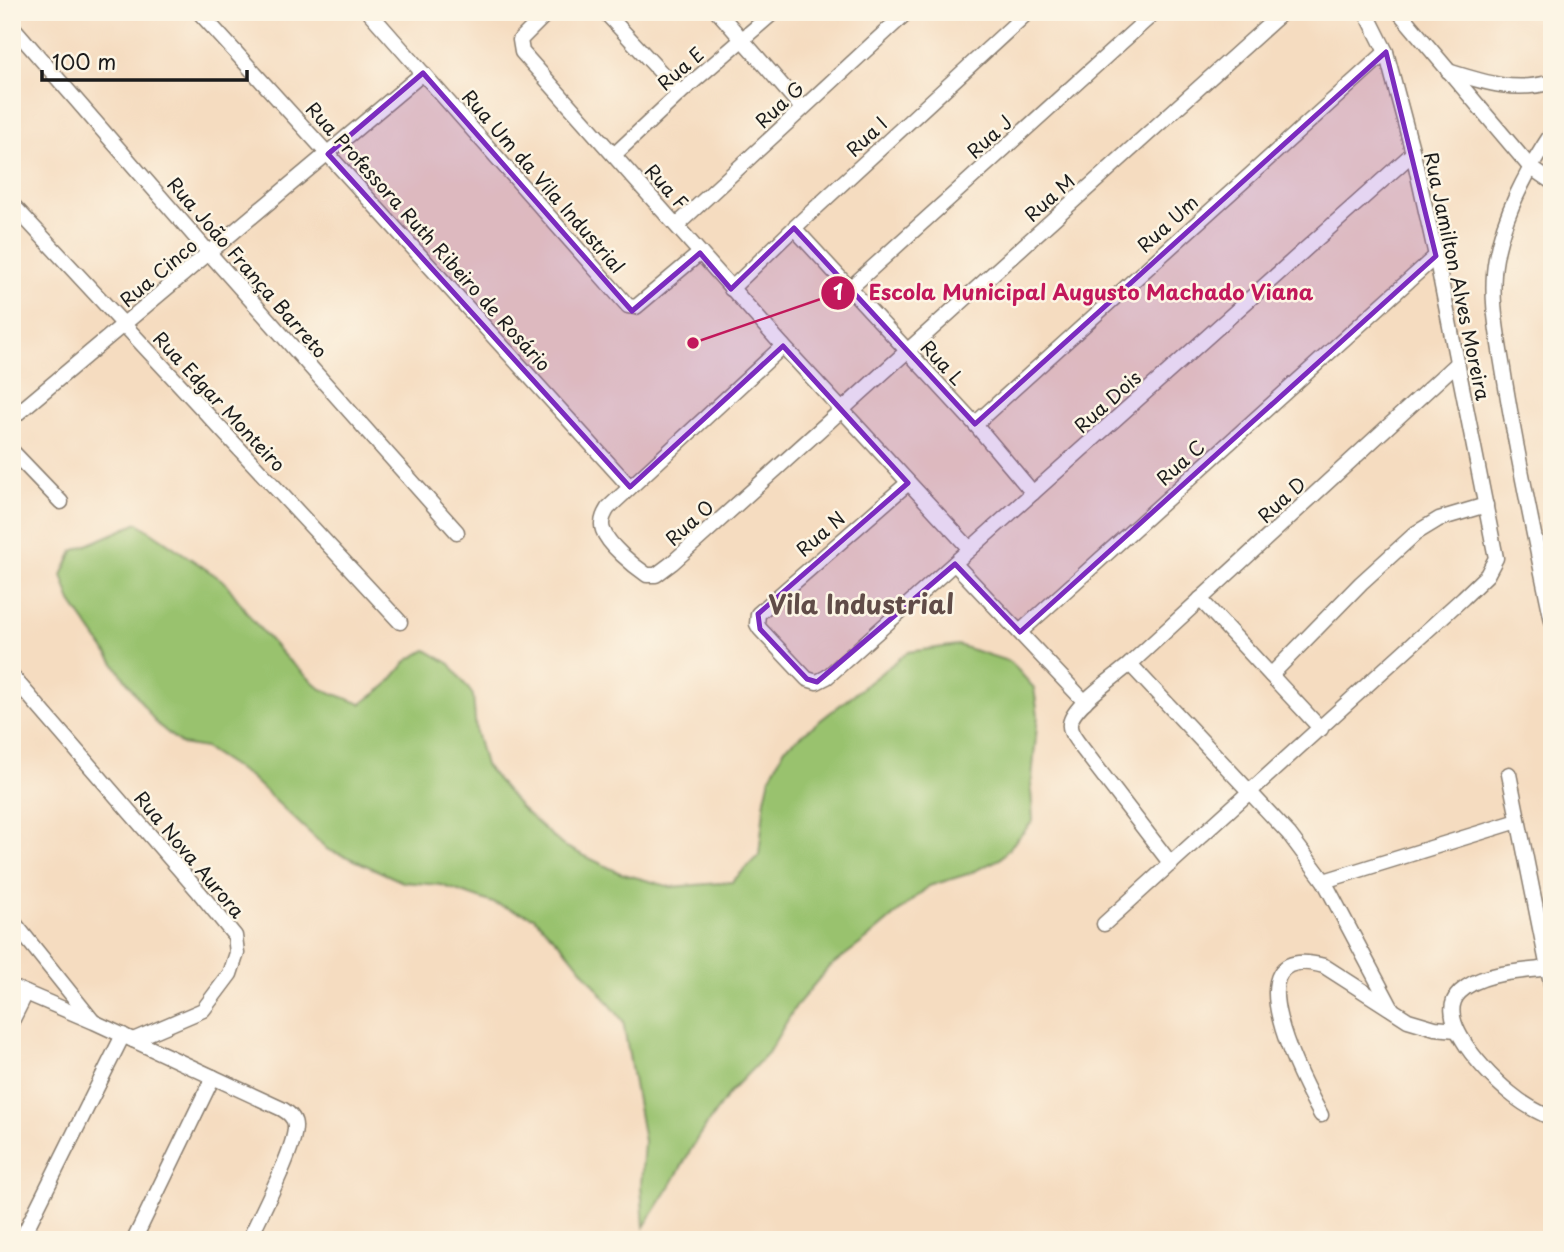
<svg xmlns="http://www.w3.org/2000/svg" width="1564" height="1252" font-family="'Playpen Sans',sans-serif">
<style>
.green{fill:#99c26e;stroke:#5a6f45;stroke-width:2}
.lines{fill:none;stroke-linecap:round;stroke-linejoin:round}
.minor-casing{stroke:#887c6e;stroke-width:17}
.minor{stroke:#fff;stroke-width:14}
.marked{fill:#7b2cbf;fill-opacity:0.2;stroke:#7b2cbf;stroke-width:5;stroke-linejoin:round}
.labels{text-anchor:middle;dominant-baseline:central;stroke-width:5;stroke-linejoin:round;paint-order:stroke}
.street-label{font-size:19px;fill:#1c1c1c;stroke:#fcf5e5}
.district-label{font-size:26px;font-weight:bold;fill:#604c48;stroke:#fcf5e5}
.leader{fill:none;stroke:#c2185b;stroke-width:2.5}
.callout-dot{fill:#c2185b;stroke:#fcf5e5;stroke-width:2.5}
.mark-label{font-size:21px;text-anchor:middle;font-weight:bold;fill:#fff}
.callout-label{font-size:21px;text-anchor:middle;font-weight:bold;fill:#c2185b;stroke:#fcf5e5;stroke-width:5;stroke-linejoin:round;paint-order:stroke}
</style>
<rect width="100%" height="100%" fill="#fcf5e5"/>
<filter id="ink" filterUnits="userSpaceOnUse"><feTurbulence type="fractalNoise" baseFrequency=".0143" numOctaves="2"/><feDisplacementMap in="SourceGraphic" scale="14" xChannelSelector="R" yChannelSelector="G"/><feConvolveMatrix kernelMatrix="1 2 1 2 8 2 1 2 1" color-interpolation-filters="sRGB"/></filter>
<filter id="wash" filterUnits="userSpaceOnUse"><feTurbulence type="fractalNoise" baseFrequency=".00686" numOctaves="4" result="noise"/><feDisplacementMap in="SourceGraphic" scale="28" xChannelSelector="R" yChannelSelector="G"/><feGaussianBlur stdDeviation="1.57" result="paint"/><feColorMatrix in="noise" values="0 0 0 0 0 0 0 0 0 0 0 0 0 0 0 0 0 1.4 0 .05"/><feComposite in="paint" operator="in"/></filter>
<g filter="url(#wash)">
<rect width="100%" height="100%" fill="#f5dcc0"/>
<!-- green -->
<polygon class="green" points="138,523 225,582 254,622 286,658 321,689 361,704 386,686 407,661 426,650 450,664 473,695 476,732 485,765 520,807 562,845 620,873 671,887 732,882 759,855 765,799 770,777 785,748 908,652 958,645 1011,662 1034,688 1038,715 1031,789 1033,821 1000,859 968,874 929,886 868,938 828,968 796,1006 768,1053 730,1092 698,1137 671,1185 644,1227 641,1186 644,1141 623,1021 569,953 534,917 441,885 403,882 350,858 328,850 250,777 205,748 181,744 156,723 71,602 62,575 73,551"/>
</g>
<g filter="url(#ink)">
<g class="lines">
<!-- minor casing -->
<g class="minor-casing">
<g id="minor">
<polyline points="199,12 630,487"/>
<polyline points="369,12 628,306 636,307 700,253"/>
<polyline points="548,12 520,40 522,52 783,346 970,549"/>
<polyline points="605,12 680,93"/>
<polyline points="718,12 802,108"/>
<polyline points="1399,12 1530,167 1552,182"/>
<polyline points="12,26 210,254 457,532"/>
<path d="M1448,71C1483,82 1515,93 1552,82"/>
<path d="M1552,133C1527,171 1504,213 1496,258C1489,296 1498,337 1504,375C1517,457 1535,539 1552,621"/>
<polyline points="614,155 680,93 774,12"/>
<polyline points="12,204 400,622"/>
<polyline points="677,225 907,12"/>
<polyline points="794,228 975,424 1033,493"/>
<polyline points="731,289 794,228 1028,12"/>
<polyline points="849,289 1155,12"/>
<path d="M783,346L608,508C604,514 600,522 603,530C608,545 634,566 647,575H656L672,563L1283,12"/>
<polyline points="12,418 423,73"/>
<polyline points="975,424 1386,52"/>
<polyline points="12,451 61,502"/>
<polyline points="908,483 758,614 757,624 760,629 807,679 817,682 827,677 1413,153"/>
<polyline points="955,564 1085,702"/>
<polyline points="1200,599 1321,729"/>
<polyline points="1020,632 1436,256"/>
<polyline points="1130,664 1289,834 1324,881 1392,1009"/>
<polyline points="1271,675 1361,583 1416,533 1439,519 1486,505"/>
<polyline points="12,676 199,892 235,936 237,953 230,974 203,1010 133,1040"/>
<polyline points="1509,774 1552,988"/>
<path d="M1171,864L1079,744C1075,738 1069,732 1070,724C1072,706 1116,676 1130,664L1457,363"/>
<polyline points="1324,881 1518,821"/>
<polyline points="12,920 92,1020"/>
<polyline points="1104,924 1463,598 1487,575 1496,558 1436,256 1413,153 1386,52 1366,12"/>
<path d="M1548,968C1520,972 1481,972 1460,992C1432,1019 1489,1076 1510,1093C1523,1104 1537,1112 1552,1118"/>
<path d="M12,987L94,1022L282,1109C289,1113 295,1118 295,1126C296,1148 259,1217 249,1240"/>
<polyline points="12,1021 26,993"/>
<path d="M1321,1115C1304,1084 1227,939 1324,966L1408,1020L1435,1028L1456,1030"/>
<polyline points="21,1240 123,1035"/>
<polyline points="134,1240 213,1077"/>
</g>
</g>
<!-- minor -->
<use href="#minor" class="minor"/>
</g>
</g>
<!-- marked area -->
<path class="marked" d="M1386,52L1436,256L1020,632L955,564L817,682L807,679L760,629L758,614L908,483L783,346L630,487L328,154L423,73L632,311L700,253L731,289L794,228L975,424Z"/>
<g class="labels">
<!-- street labels -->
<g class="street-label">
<text transform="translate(680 68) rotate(-41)">Rua E</text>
<text transform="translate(779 104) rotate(-43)">Rua G</text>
<text transform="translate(866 136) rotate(-43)">Rua I</text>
<text transform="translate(989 136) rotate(-42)">Rua J</text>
<text transform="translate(544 181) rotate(49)">Rua Um da Vila Industrial</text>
<text transform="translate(667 186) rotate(48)">Rua F</text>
<text transform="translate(1049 197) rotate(-42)">Rua M</text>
<text transform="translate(1167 223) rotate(-42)">Rua Um</text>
<text transform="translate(429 236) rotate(48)">Rua Professora Ruth Ribeiro de Rosário</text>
<text transform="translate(248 267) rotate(49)">Rua João França Barreto</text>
<text transform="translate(158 272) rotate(-40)">Rua Cinco</text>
<text transform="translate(1458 276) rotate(78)">Rua Jamilton Alves Moreira</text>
<text transform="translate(943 362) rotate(47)">Rua L</text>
<text transform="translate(220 401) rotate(47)">Rua Edgar Monteiro</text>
<text transform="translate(1107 401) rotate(-42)">Rua Dois</text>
<text transform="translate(1180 462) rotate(-42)">Rua C</text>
<text transform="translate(1281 499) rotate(-43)">Rua D</text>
<text transform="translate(689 522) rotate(-42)">Rua O</text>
<text transform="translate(820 533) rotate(-41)">Rua N</text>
<text transform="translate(190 854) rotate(50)">Rua Nova Aurora</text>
</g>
<!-- district labels -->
<g class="district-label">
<text x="861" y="603">Vila Industrial</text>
</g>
</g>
<!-- callouts -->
<path class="leader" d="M693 343L838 293"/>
<g class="callout-dot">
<circle cx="693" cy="343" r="7"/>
<circle cx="838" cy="293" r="18"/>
</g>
<g class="mark-label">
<text x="838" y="300">1</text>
</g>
<g class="callout-label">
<text x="1091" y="300">Escola Municipal Augusto Machado Viana</text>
</g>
<!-- margin -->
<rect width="1564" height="1252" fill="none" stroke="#fcf5e5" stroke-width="42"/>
<!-- scale -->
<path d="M42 70v10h205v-10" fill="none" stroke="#1c1c1c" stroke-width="3.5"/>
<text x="52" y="70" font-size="21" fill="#1c1c1c" stroke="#fcf5e5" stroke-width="5" paint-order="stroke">100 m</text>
</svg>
